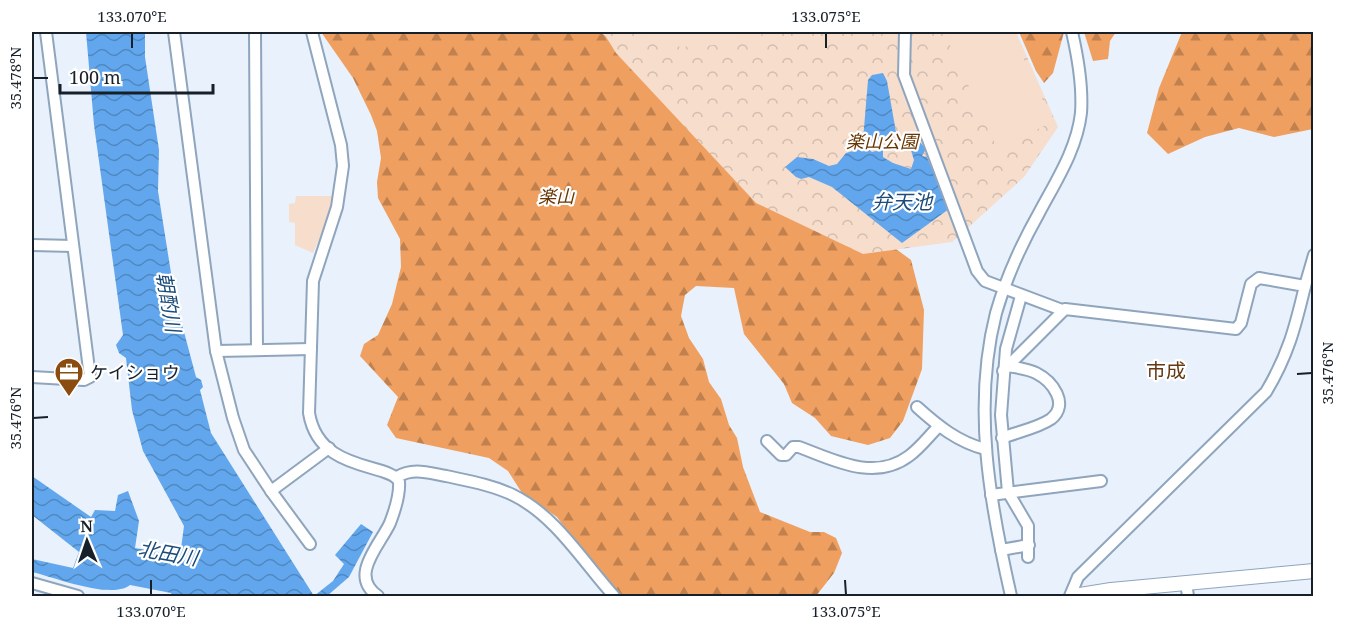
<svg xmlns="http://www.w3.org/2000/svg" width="1345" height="628" font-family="'Noto Serif','Noto Sans JP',serif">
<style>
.forest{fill:url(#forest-firs)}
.park{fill:url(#park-crowns)}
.garden{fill:#f6ddcc}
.water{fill:url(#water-waves)}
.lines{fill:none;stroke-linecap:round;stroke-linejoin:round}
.minor-casing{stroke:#8fa5bd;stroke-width:14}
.major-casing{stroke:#8fa5bd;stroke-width:16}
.minor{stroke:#fff;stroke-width:10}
.major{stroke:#fff;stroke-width:14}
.ticks{fill:none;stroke:#172029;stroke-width:2}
.labels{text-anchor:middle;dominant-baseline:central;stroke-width:4.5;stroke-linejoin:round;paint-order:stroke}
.park-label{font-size:18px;font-style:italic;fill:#693601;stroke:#fff}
.poi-label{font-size:18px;fill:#172029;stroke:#fff;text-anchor:start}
.water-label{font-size:20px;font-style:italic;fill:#1c4c7a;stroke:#fff}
.neighbourhood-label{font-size:20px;fill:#643912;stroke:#fff}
.neatline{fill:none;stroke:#172029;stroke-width:2}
.ticks-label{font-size:15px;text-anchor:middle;fill:#172029}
</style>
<defs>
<pattern id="forest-firs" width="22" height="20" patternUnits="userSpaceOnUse" patternTransform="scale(1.5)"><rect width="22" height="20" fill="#ef9f5f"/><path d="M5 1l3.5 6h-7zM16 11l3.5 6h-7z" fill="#c1814e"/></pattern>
<pattern id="park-crowns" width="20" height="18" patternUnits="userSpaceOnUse" patternTransform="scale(1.5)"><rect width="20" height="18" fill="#f6ddcc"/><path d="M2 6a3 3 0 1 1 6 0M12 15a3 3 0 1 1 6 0" fill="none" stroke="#d2bdaf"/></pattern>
<pattern id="water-waves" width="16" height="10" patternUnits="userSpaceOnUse" patternTransform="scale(1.5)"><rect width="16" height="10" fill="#62a7ed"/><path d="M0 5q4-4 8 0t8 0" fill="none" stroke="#5088c0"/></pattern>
</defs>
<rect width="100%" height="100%" fill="#e8f1fc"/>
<!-- forest -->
<g class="forest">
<polygon points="321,32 600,32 911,260 924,310 922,369 903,421 890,438 868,445 831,436 815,418 792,403 784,384 744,334 734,288 696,286 685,295 681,316 689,338 703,359 709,382 721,399 729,425 737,438 743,467 760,512 810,532 824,532 836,538 842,553 834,573 816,596 623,596 600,576 557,517 522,493 508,471 489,458 396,438 387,425 398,397 360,356 364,344 378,335 392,304 401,267 400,239 378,198 377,182 381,158 377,131 371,115 353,78"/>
<polygon points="1019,32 1064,32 1053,73 1044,83 1036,71"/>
<polygon points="1084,32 1116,32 1110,41 1108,59 1093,61"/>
<polygon points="1182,32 1313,32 1313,129 1274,137 1239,128 1205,137 1168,154 1147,133 1159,88"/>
</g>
<!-- park -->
<polygon class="park" points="603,32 1016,32 1058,127 1024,177 952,242 863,254 756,203 616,53"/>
<!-- garden -->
<g class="garden">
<path d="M634,32H769C735,44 663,58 634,32Z"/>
<polygon points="944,32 1011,32 1053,122 997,148"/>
<polygon points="296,196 337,196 323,240 318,241 313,253 295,245 295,223 289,222 289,204 295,203"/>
</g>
<!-- water -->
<g class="water">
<path d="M86,32H145V57L159,150L158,191L175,298L196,377L201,380L203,387L200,390L211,433L314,596L333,581L344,564L335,555L361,524L373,532L349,577L327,596H172L171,593L130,585C112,600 53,577 32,572V559L73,568L79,552L32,515V476L91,517L95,510L115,511L118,495L128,491L139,521L135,548L180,556L184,526L143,451L132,410L126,358L119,353L116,345L123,335L94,125Z"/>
<polygon points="883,73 887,81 896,132 871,142 868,149 872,152 883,149 883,157 893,163 911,169 914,160 909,144 918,140 926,149 922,156 927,157 949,209 902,243 832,187 809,177 801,179 796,177 785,167 797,157 813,159 829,166 837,164 846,153 856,150 863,140 868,80 872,75"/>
</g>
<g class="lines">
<!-- minor casing -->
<g class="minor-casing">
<g id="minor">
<polyline points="174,32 216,351 233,418 244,450 271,491 329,448"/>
<polyline points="255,32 257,350"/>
<path d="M312,32L341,145L343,166L337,207L313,281L309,413C319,474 391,462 399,482C400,495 395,510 390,523C380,545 348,576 378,596"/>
<polyline points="905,32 904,75 977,271 985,281 1062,310"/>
<polyline points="32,245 73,246"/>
<polyline points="1305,286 1314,255"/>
<polyline points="1021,296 1006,349 1001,415 1008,492 1028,526 1028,557"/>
<polyline points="216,351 311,349"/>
<path d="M1003,371L1065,309L1236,329L1241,323L1251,284L1259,278L1305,286C1295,328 1288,355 1266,392L1078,577L1070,596"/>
<polyline points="32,377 84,380 90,377 46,32"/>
<path d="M917,407C938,426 958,442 985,449"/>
<path d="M1002,438C1017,432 1038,428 1051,419C1070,404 1052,381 1036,373C1028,369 1018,368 1009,366"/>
<path d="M767,441L781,455H786L793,447H799C834,460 874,482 909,456C920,448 929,436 938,427"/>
<path d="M397,477C413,467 429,473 446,476C469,481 492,485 513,495C556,516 583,562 614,596"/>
<polyline points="271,491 310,544"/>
<polyline points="991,495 1101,481"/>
<polyline points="1001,550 1029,545"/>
<polyline points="32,583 78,596"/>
<polyline points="1186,583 1188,596"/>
<path d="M1011,596C990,504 972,407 996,313C1006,278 1021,245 1039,213C1056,181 1077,149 1081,113C1083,85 1078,58 1072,32"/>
</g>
</g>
<!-- major casing -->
<g class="major-casing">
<polyline id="major" points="1074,596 1111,590 1314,571"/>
</g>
<!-- minor -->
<use href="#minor" class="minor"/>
<!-- major -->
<use href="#major" class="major"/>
</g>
<!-- ticks -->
<path class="ticks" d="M132,33V48M826,33V48M33,78H48M1297,374L1312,373M33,418L48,417M151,580V595M845,580L846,595"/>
<!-- icons -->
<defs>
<g id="office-pin" transform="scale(1.5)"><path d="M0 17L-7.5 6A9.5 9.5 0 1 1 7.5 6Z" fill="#8a4c0f" stroke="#fff"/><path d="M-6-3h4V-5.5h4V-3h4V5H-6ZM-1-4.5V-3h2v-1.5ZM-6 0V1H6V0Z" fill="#fff"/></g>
</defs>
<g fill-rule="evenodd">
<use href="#office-pin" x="69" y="372"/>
</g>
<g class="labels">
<!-- park labels -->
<g class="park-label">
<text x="882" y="141">楽山公園</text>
<text x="556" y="196">楽山</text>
</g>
<!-- poi labels -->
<g class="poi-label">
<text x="90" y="372">ケイショウ</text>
</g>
<!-- water labels -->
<g class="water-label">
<text x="902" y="201">弁天池</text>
<text transform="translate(169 302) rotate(80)">朝酌川</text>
<text transform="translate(168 553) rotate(10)">北田川</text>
</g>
<!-- neighbourhood labels -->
<g class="neighbourhood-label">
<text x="1166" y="370">市成</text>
</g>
</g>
<!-- border -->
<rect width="1345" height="628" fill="none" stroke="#ffffff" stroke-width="66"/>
<!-- north arrow -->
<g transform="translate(87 541) rotate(358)" stroke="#ffffff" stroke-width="4.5" paint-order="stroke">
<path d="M0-4.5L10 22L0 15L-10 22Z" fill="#172029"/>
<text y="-9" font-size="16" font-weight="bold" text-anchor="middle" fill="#172029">N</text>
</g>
<!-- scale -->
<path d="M60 84v9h153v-9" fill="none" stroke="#172029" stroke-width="3"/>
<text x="69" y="84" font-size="18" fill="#172029" stroke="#ffffff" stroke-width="4.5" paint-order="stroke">100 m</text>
<rect x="33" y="33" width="1279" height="562" class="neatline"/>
<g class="ticks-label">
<text x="132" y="22">133.070°E</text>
<text x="826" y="22">133.075°E</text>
<text transform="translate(16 78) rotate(-90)" y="5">35.478°N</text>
<text transform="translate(1328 373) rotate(-90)" y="5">35.476°N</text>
<text transform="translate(16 418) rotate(-90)" y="5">35.476°N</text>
<text x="151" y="617">133.070°E</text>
<text x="846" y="617">133.075°E</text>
</g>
</svg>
